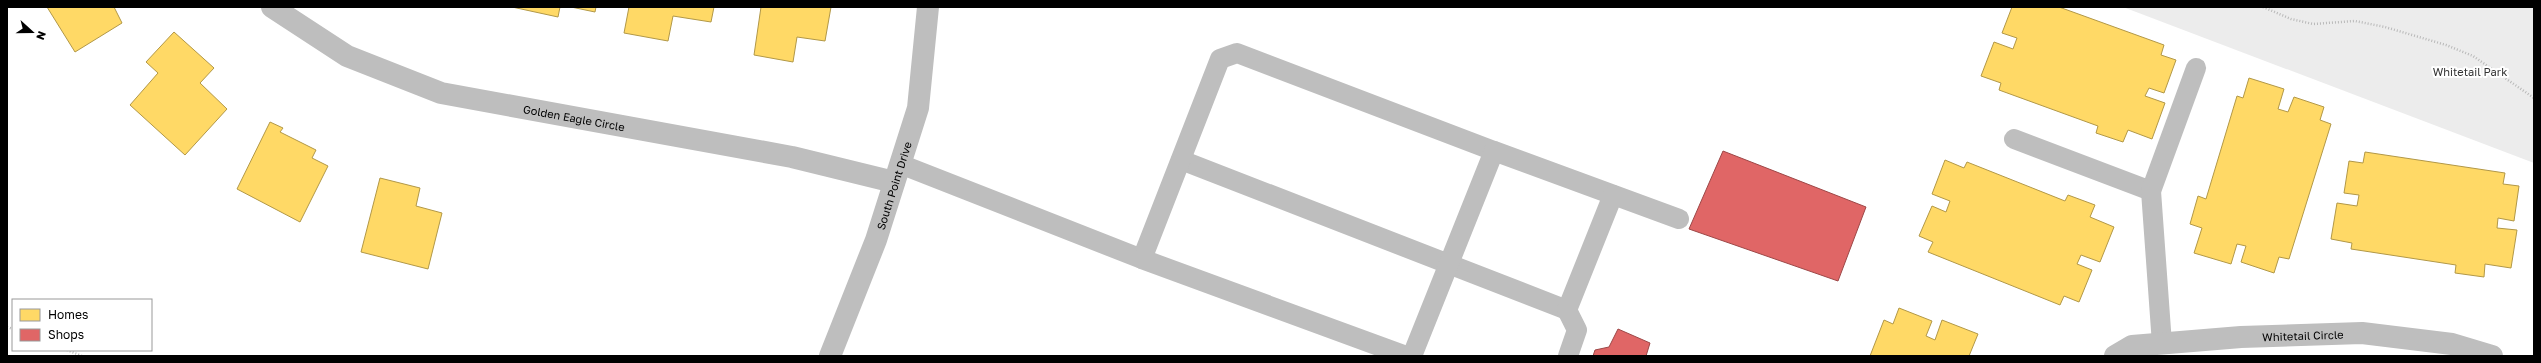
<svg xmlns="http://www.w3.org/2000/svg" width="2541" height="363" font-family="'Golos Text',sans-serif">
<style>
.green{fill:#ececec}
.homes{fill:#ffd966;stroke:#b29847}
.shops{fill:#e06666;stroke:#9d4747}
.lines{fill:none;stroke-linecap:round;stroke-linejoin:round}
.path{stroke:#b9b9b9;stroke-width:2.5;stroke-dasharray:1 2;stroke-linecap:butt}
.service{stroke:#bebebe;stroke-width:20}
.minor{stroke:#bebebe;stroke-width:22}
.labels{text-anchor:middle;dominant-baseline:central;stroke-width:4;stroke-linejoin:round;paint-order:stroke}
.park-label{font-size:11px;fill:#333;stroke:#fff}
.street-label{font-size:11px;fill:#000;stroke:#fff}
</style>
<rect width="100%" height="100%" fill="#fff"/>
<!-- green -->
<polygon class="green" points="2123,7 2534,7 2534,163"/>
<!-- homes -->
<g class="homes">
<polygon points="47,7 114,7 122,23 75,52"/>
<polygon points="512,7 560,7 558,17"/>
<polygon points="571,7 596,7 595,12"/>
<polygon points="629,7 714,7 711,22 673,16 668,41 624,33"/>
<polygon points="761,7 831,7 825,41 797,37 793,62 754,55"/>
<polygon points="2012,7 2059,7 2164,45 2161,55 2176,60 2164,93 2149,88 2145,96 2165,103 2152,139 2128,130 2123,142 2096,133 2098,126 1999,90 2001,83 1981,76 1994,42 2013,49 2017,38 2002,33"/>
<polygon points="174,32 214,68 200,83 227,109 185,155 130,105 158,73 146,62"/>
<polygon points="2249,78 2284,89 2278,109 2288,112 2294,97 2324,107 2320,120 2331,124 2289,259 2279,257 2274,273 2241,262 2246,246 2237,244 2231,264 2194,253 2202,228 2190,224 2198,196 2206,199 2237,96 2243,98"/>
<polygon points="270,122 283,128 280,132 316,150 312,158 328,166 300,222 237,189"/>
<polygon points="2365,152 2505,173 2503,184 2519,186 2514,221 2498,218 2497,228 2517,230 2511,268 2485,264 2484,277 2455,273 2456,265 2351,249 2352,243 2331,239 2337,203 2357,206 2359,195 2344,193 2349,161 2363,163"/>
<polygon points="1945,160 1964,168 1967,162 2065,201 2068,195 2095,205 2090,217 2114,227 2100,262 2081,255 2077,264 2092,270 2079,302 2064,296 2060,305 1928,252 1933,242 1919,236 1932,206 1946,212 1950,201 1932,194"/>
<polygon points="380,178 420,188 416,206 442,213 428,269 361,252"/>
<polygon points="1899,308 1932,321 1926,336 1935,340 1942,320 1978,334 1969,356 1870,356 1884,320 1893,324"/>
</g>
<!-- shops -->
<g class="shops">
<polygon points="1723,151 1866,207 1838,281 1689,229"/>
<polygon points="1618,329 1650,343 1646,356 1593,356 1595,350 1609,347"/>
</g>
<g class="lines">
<!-- path -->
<g class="path">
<polyline points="2263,7 2291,19 2313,24 2355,21 2385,27 2446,45 2473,56 2534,98"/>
<polyline points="7,327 13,329"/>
<polyline points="67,350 82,356"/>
</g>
<!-- service -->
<g class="service">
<polyline points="2014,139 2151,191 2162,344"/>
<polyline points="1181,160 1567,310"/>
<polyline points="900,164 1142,259 1220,59 1237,53 1494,151"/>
<polyline points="2151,191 2196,68"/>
<polyline points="1142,259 1406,356"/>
<polyline points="1412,356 1494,151 1679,219"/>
<polyline points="1568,356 1577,330 1567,310 1613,195"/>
</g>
<!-- minor -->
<g class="minor">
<path id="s1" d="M272,7L347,56L441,93L792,157L894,182"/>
<path id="s2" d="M830,356L876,240L918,108L928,7"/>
<path id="s3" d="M2115,356L2132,346L2241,337L2362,333L2452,344L2492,356"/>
</g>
</g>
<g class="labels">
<!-- park labels -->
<g class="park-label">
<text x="2470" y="71">Whitetail Park</text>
</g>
<!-- street labels -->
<g class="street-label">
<text stroke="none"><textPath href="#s1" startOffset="326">Golden Eagle Circle</textPath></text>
<text stroke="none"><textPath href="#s2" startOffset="182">South Point Drive</textPath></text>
<text stroke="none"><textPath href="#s3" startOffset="191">Whitetail Circle</textPath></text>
</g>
</g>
<!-- border -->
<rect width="2541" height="363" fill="none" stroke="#000000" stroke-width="16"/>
<!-- legend -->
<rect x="12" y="299" width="140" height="52" fill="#ffffff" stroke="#999999"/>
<rect x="20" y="309" width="20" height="12" fill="#ffd966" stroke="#999999"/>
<text x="48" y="319" font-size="12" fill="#000000">Homes</text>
<rect x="20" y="329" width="20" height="12" fill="#e06666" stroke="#999999"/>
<text x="48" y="339" font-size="12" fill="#000000">Shops</text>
<!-- north arrow -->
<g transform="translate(32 32) rotate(111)" stroke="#ffffff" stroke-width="3" paint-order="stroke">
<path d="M0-3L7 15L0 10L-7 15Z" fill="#000000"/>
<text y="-6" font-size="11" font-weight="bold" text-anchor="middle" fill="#000000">N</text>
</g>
</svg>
